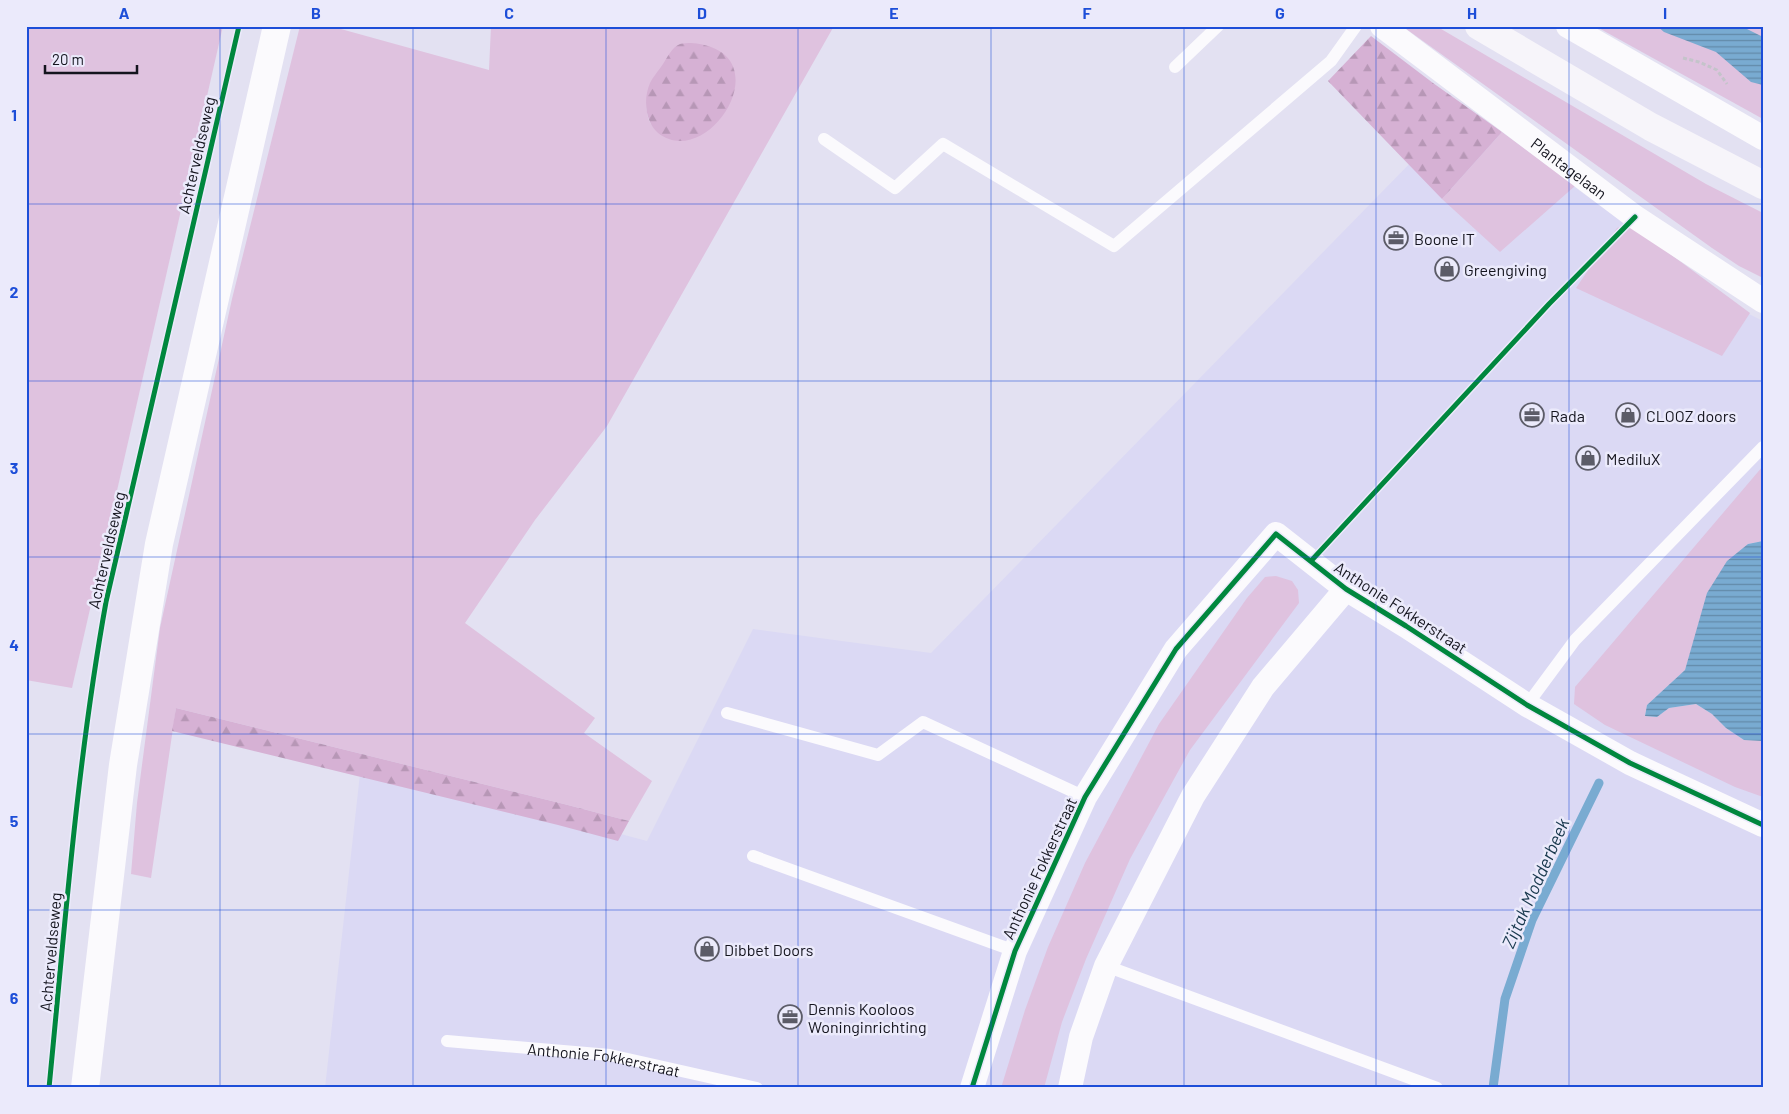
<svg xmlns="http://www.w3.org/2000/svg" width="1789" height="1114" font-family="Barlow,sans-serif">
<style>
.built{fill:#dbd9f4}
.grass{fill:#dfc2df;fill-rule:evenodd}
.forest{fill:url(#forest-firs)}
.water{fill:url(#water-rules)}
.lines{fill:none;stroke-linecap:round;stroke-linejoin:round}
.stream{stroke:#79abd1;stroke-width:9}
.path{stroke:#c4c4ca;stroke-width:3;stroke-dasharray:4 2.5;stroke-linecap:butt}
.service{stroke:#fbfafd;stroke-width:12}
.minor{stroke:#fbfafd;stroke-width:24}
.tertiary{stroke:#fbfafd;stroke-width:28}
.secondary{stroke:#f7f5fa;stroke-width:28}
.cycleway-casing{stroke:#ebeafb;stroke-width:8}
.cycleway{stroke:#00873e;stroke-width:5}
.grid{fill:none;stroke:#1d4ed8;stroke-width:1;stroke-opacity:0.55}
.labels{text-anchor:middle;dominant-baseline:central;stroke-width:5;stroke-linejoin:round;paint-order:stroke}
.street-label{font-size:16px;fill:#14141e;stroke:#ebeafb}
.poi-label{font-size:16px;fill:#14141e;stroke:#ebeafb;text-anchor:start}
.water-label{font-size:18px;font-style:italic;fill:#17374c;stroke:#ebeafb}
.neatline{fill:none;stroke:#1d4ed8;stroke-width:2}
.grid-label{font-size:16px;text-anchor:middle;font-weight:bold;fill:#1d4ed8}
</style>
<defs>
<pattern id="forest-firs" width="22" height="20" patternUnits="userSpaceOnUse" patternTransform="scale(1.25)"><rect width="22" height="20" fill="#d6b1d4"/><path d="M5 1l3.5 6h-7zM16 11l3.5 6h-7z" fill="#b797b6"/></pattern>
<pattern id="water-rules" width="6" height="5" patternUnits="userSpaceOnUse" patternTransform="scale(1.25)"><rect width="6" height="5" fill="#79abd1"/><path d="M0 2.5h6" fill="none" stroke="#628aa9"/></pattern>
</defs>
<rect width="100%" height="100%" fill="#e3e1f2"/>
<!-- built -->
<polygon class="built" points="1465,107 1747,313 1763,321 1763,1088 325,1088 361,765 647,841 753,629 931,653"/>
<!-- grass -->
<g class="grass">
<polygon points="26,26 223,26 72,688 26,680"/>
<path d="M300,26H330L489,70L491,26H834L607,426L535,520L465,623L595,718L584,733L652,781L629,821L564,804L176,708L151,878L131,874L137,803L160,628L232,299ZM646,101L665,137C649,126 647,120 646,101Z"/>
<polygon points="1402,26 1436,26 1706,184 1763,213 1763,278 1739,266 1712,248"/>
<polygon points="1595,26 1756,26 1763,30 1763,119"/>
<polygon points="1502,132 1575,186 1500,252 1442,199"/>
<polygon points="1625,225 1631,225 1750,313 1722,356 1576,288 1617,228"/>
<polygon points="1763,466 1763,541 1748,544 1696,635 1685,670 1647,705 1645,716 1657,717 1669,708 1696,704 1712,714 1726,728 1744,740 1763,741 1763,797 1735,787 1605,725 1574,704 1575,687"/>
<polygon points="1276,576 1292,581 1298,590 1299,603 1190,750 1130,859 1086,959 1062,1022 1044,1088 1001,1088 1025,1010 1048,947 1085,863 1159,724 1247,598 1265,577"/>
</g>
<!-- forest -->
<g class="forest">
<polygon points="1371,36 1433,83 1502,132 1442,199 1328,81"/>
<path d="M691,43C785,50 709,173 658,133C645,122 643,99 650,83C653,77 659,70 663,64C667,58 672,47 680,44C683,43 688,43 691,43Z"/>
<polygon points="176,708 564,804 629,821 618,841 558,825 172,731"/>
</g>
<!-- water -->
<g class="water">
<polygon points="1657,26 1741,26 1763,37 1763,85 1751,82 1716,52 1664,32"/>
<polygon points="1763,541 1763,741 1744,740 1726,728 1712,714 1696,704 1669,708 1657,717 1645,716 1647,705 1685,670 1707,593 1727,561 1748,544"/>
</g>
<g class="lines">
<!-- stream -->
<polyline class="stream" points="1493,1088 1505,999 1532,920 1599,783"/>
<!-- path -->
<polyline class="path" points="1683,58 1699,62 1717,70 1727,84"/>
<!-- service -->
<g class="service">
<polyline points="1175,67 1218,26"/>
<polyline points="824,139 895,188 943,144 1114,246 1331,61 1356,26"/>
<polyline points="1527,705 1575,640 1763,447"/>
<polyline points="727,713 878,755 923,722 1085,797"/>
<polyline points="753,856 1015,951"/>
<polyline points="1106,966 1437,1088"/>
<path id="s1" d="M447,1041L610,1055L757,1088"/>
</g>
<!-- minor -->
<g class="minor">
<path id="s2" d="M1382,26L1635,217L1763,301"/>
<polyline points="1568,26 1763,138"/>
<polyline points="972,1088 1015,951 1085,797 1176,649 1276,534 1346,589 1406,626 1527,705 1630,763 1763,825"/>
<polyline points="1070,1088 1081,1037 1106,966 1193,796 1263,687 1346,589"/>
</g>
<!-- tertiary -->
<polyline class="tertiary" points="85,1088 123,765 159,544 277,26"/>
<!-- secondary -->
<polyline class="secondary" points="1479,26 1651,127 1763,185"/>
<!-- cycleway casing -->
<g class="cycleway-casing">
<g id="cycleway">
<polyline points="1311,561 1549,304 1635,217"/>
<path d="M49,1088C65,925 77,763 106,602L239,26"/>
<polyline points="972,1088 1015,951 1085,797 1176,649 1276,534 1346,589 1406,626 1527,705 1630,763 1763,825"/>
</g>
</g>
<!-- cycleway -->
<use href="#cycleway" class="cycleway"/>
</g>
<!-- grid -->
<path class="grid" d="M220,26V1088M413,26V1088M606,26V1088M798,26V1088M991,26V1088M1184,26V1088M1376,26V1088M1569,26V1088M26,204H1763M26,381H1763M26,557H1763M26,734H1763M26,910H1763"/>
<!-- icons -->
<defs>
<g id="office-ring" transform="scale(1.25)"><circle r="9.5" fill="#ebeafb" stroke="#5c5c68" stroke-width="1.5"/><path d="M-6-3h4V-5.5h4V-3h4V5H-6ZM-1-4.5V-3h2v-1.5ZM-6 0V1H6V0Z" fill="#5c5c68"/></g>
<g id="shop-ring" transform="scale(1.25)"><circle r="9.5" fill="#ebeafb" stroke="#5c5c68" stroke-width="1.5"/><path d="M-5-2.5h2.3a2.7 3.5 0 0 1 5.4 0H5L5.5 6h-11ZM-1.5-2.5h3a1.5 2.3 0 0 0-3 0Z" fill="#5c5c68"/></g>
</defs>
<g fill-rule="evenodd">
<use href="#office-ring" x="1396" y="238"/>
<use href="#shop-ring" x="1447" y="269"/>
<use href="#office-ring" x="1532" y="415"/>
<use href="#shop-ring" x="1628" y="415"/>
<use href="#shop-ring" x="1588" y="458"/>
<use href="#shop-ring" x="707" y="949"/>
<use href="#office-ring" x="790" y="1017"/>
</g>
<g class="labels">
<!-- street labels -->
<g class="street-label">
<text transform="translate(196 155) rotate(-77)">Achterveldseweg</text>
<text stroke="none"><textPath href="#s2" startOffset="235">Plantagelaan</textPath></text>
<text transform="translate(106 550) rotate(-77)">Achterveldseweg</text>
<text transform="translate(1401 607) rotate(33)">Anthonie Fokkerstraat</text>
<text transform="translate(1039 868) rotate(-65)">Anthonie Fokkerstraat</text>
<text transform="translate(50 952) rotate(-85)">Achterveldseweg</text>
<text stroke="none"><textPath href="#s1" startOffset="158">Anthonie Fokkerstraat</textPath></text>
</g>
<!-- poi labels -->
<g class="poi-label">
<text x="1414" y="238">Boone IT</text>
<text x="1464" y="269">Greengiving</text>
<text x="1550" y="415">Rada</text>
<text x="1646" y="415">CLOOZ doors</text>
<text x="1606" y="458">MediluX</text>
<text x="724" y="949">Dibbet Doors</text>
<text x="808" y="1008">Dennis Kooloos<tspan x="808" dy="18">Woninginrichting</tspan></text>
</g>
<!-- water labels -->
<g class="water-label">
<text transform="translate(1535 883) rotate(-66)">Zijtak Modderbeek</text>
</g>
</g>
<!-- border -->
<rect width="1789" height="1114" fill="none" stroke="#ebeafb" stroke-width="55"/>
<!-- scale -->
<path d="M45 65v8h92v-8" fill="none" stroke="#14141e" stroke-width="2.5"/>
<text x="52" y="65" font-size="15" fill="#14141e" stroke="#ebeafb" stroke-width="4" paint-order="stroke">20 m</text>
<rect x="28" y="28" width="1734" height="1058" class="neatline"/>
<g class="grid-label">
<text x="124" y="19">A</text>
<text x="316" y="19">B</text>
<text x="509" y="19">C</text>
<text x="702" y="19">D</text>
<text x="894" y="19">E</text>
<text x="1087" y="19">F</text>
<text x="1280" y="19">G</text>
<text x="1472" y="19">H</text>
<text x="1665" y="19">I</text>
<text x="14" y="121">1</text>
<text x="14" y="298">2</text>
<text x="14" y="474">3</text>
<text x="14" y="651">4</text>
<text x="14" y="827">5</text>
<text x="14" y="1004">6</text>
</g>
</svg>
